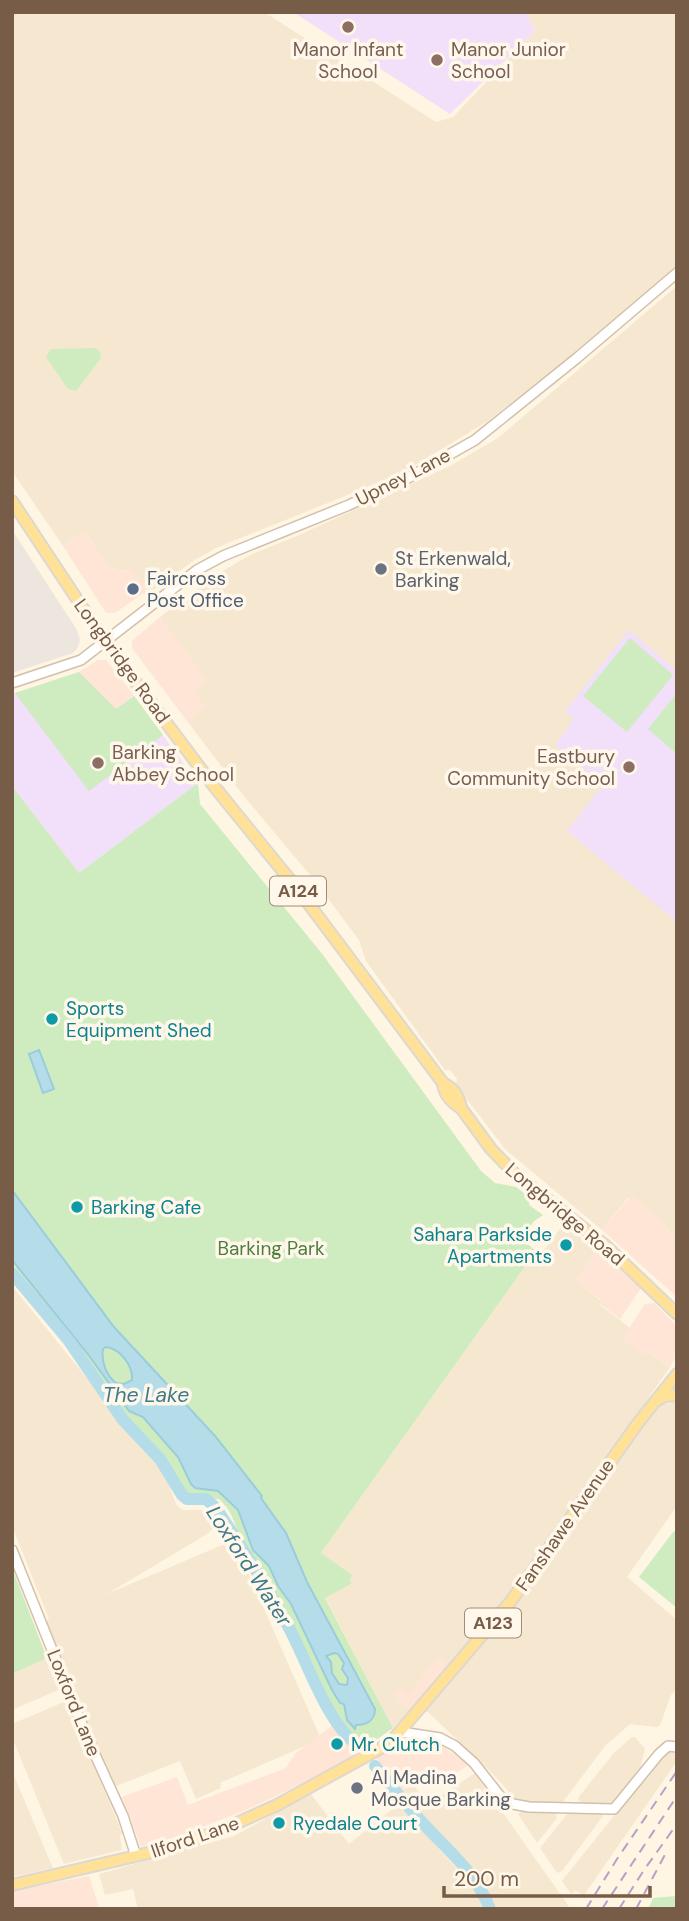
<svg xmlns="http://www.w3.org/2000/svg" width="689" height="1921" font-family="'DM Sans',sans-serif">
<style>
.residential{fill:#f6e8d0}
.commercial{fill:#ffe5d5}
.industrial{fill:#ede6de}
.education{fill:#f2dffa}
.green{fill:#ceecc0}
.water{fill:#b5dde9;stroke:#9bccdb;stroke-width:2;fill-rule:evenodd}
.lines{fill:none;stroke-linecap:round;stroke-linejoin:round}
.river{stroke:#b5dde9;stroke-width:12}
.minor-casing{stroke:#d2c0ab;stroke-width:12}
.major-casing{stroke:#ded8d3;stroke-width:14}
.minor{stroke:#fff;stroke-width:9}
.major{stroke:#ffe198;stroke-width:10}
.rail{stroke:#b9a0c8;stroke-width:2;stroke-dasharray:10 7;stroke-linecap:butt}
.education-dot{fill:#8d6e63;stroke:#fff8ea;stroke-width:2.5}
.worship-dot{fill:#6b7280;stroke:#fff8ea;stroke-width:2.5}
.service-dot{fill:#5c6f8a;stroke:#fff8ea;stroke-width:2.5}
.culture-dot{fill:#0f9aa8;stroke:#fff8ea;stroke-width:2.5}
.labels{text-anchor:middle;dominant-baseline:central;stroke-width:7;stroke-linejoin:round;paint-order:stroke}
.shield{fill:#fff8ea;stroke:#a08b78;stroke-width:2}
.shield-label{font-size:18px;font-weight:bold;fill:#775c47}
.education-label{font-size:19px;fill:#785e54;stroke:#fff8ea;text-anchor:start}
.street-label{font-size:19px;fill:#775c47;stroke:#fff8ea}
.worship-label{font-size:19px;fill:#5b616d;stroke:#fff8ea;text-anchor:start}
.service-label{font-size:19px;fill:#4e5e75;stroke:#fff8ea;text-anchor:start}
.culture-label{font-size:19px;fill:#0d838f;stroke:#fff8ea;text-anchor:start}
.park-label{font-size:19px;fill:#4c7e3e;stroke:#fff8ea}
.water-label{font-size:21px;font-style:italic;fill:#3f7a8c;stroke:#fff8ea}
</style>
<rect width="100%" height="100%" fill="#fef5e2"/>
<!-- residential -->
<g class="residential">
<polygon points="12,12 264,12 436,122 453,117 535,31 526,12 677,12 677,268 620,317 488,421 402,473 216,548 193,561 149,593 131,570 118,571 107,565 85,531 63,546 12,471"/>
<polygon points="677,286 677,1239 628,1198 602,1230 505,1149 456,1085 457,1079 450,1070 445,1070 366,961 359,940 315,881 247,800 187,721 205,706 193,692 160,617 221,572 252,554 297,536 450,466 498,438"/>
<polygon points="563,1225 597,1249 576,1280 601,1301 599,1304 630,1328 623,1340 645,1354 647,1351 670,1367 645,1403 656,1410 664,1404 677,1402 677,1506 627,1577 677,1620 677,1689 671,1695 660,1725 657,1727 630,1724 605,1746 562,1803 559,1805 518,1802 493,1774 428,1712 409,1711 393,1728 325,1597 350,1584 321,1553 536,1251 541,1254"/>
<polygon points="12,1286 164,1473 176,1504 182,1510 203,1510 209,1513 215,1524 215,1527 207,1534 107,1594 234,1540 321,1739 220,1783 221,1788 196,1799 180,1761 116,1786 89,1727 46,1621 49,1619 12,1526"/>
<polygon points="47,1658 61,1689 12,1710 12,1674"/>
<polygon points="66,1701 116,1818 122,1834 120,1835 122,1850 64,1864 12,1737 12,1724"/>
<polygon points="632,1737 635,1737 645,1749 639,1773 613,1806 580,1802 578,1798 613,1754"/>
<polygon points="665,1752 677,1753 677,1761 584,1895 576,1891 571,1894 562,1881"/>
<polygon points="12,1771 53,1868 12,1877"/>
<polygon points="475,1773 570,1908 570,1909 495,1909 493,1902 460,1857 401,1793 413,1784 428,1804"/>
<polygon points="311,1794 349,1844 399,1804 481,1896 485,1909 138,1909 133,1889 105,1895 99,1874 234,1836"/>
<polygon points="521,1811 554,1811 557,1818 537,1843 518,1814"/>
<polygon points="568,1813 603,1813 603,1816 562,1871 557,1873 540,1848"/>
</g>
<!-- commercial -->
<g class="commercial">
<polygon points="85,531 107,565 118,571 131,570 149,593 142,594 115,613 106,613 63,546"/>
<polygon points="160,617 207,679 194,692 206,706 187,721 132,648 132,641"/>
<polygon points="98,660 106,660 134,695 116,709 79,672"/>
<polygon points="632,1195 668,1227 666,1231 677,1239 677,1297 602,1230"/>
<polygon points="597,1249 641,1288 620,1319 599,1303 601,1300 576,1280"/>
<polygon points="654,1303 677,1326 677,1354 670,1367 648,1351 644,1355 622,1339 645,1304"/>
<polygon points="438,1656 448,1665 409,1711 399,1703 394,1693 404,1688 408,1695"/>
<polygon points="334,1724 361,1755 246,1810 171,1839 141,1847 122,1797 177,1777 188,1805 286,1768 295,1754"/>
<polygon points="423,1742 444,1747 468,1765 435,1787 426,1781 416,1782 401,1793 376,1758 405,1744"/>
<polygon points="89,1876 99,1908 12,1909 12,1891"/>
</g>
<!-- industrial -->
<polygon class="industrial" points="14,533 77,630 80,640 77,649 73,653 12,673"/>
<!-- education -->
<g class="education">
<polygon points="293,12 526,12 535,31 450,114"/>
<polygon points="629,630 677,671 673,677 677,680 677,922 567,831 603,785 555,745 574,719 565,711"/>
<polygon points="79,672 116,709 134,696 198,783 79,873 12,786 12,694"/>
</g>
<!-- green -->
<g class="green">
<polygon points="95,348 100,352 101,358 76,391 68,389 46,357 51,349"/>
<polygon points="630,638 673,675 627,732 583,696"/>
<polygon points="79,672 116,709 134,696 163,735 89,791 15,693"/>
<polygon points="677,693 677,754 648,729"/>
<path d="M198,783L200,804L323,955L481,1171L495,1183L516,1187L529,1197V1205L543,1215L533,1222L524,1241L536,1251L321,1553L352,1575L350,1579L351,1584L325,1598L393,1728L369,1745C330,1730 312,1660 292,1625C276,1597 256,1570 242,1541C233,1524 235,1514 219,1499L186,1497L174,1476L172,1468L150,1440L123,1414L81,1351L12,1263V786L79,873Z"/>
<polygon points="677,1530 677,1608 639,1577 673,1532"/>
<polygon points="12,1568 47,1658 12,1674"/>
<polygon points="677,1896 677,1909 648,1909 653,1898"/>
</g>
<!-- water -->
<g class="water">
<polygon points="39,1050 54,1089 43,1093 29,1054"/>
<path d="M12,1190L114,1327L215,1436L262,1496L261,1498L286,1533L307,1582L375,1709C375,1720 367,1725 356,1725L355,1729L347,1720L344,1704L340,1703L332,1690L291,1604L278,1586L269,1566L253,1550L238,1510L218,1491L195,1488L191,1484L178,1457L143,1417L129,1411L87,1353L12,1260ZM106,1347C120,1349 133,1365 132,1380L124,1384L116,1383C106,1375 101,1362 103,1349ZM334,1653L338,1654L344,1663L342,1669L348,1678L347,1685L339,1684L332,1673L331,1662L326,1656Z"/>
</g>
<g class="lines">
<!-- river -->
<g class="river">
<path d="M12,1273L69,1341L123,1420L160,1459L182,1495L187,1499H206L216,1508C242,1547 267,1587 289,1628C306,1658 330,1733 362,1747"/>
<path d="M375,1766C390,1784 405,1803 420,1820C446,1849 476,1872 490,1909"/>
</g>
<!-- minor casing -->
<g class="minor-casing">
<g id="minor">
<polyline points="12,683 81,660 197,570 223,556 349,505 408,478 475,440 577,358 677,273"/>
<polyline points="12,1550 87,1737 123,1816 136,1856"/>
<polyline points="401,1732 440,1738 455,1746 474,1763 500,1796 513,1804 529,1807 614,1809 659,1754 668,1746 677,1747"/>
</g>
</g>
<!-- major casing -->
<g class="major-casing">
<g id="major">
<path d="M12,501L104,640L213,785L299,891L443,1083C454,1088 459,1096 461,1108"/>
<path d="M443,1083C444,1095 451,1102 461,1108L491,1149L515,1174L606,1246L677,1314"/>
<polyline points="656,1401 665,1396 677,1395"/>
<polyline points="12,1885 174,1847 224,1829 277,1805 390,1743 511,1601 638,1423 677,1374"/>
</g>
</g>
<!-- minor -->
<use href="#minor" class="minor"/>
<!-- major -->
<use href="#major" class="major"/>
<!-- rail -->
<g class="rail">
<polyline points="586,1909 617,1859 677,1771"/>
<polyline points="602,1909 677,1796"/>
<polyline points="619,1909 644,1870 677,1824"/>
<polyline points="636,1909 668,1849"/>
</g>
</g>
<!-- markers -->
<g class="education-dot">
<circle cx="348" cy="27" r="7"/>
<circle cx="437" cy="60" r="7"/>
<circle cx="98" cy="763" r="7"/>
<circle cx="629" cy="767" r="7"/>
</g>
<g class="worship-dot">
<circle cx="381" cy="569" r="7"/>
<circle cx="357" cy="1788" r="7"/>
</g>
<circle class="service-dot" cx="133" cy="589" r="7"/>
<g class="culture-dot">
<circle cx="52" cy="1019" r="7"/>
<circle cx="77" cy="1207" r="7"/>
<circle cx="566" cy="1245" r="7"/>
<circle cx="337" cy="1744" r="7"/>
<circle cx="279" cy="1823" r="7"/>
</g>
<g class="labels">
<!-- shield labels -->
<g class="shield">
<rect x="270" y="876.5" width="56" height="29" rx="5"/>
<rect x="465" y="1608.5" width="56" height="29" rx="5"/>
</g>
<g class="shield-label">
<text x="298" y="891">A124</text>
<text x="493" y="1623">A123</text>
</g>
<!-- education labels -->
<g class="education-label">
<text x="348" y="49" text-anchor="middle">Manor Infant<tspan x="348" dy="22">School</tspan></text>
<text x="451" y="49">Manor Junior<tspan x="451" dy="22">School</tspan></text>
<text x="112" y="752">Barking<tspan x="112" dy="22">Abbey School</tspan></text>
<text x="615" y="756" text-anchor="end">Eastbury<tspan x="615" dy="22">Community School</tspan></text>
</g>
<!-- street labels -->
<g class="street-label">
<text transform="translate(403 477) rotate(-27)">Upney Lane</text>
<text transform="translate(122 661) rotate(54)">Longbridge Road</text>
<text transform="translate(565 1214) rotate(40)">Longbridge Road</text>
<text transform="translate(565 1525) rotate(-55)">Fanshawe Avenue</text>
<text transform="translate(74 1703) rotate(68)">Loxford Lane</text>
<text transform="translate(195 1837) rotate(-19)">Ilford Lane</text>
</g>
<!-- worship labels -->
<g class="worship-label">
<text x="395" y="558">St Erkenwald,<tspan x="395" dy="22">Barking</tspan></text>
<text x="371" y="1777">Al Madina<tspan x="371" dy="22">Mosque Barking</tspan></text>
</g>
<!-- service labels -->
<g class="service-label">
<text x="147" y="578">Faircross<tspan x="147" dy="22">Post Office</tspan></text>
</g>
<!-- culture labels -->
<g class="culture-label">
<text x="66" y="1008">Sports<tspan x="66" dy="22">Equipment Shed</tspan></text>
<text x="91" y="1207">Barking Cafe</text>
<text x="552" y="1234" text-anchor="end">Sahara Parkside<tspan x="552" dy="22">Apartments</tspan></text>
<text x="351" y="1744">Mr. Clutch</text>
<text x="293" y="1823">Ryedale Court</text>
</g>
<!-- park labels -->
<g class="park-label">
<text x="271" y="1248">Barking Park</text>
</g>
<!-- water labels -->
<g class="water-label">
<text x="146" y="1395">The Lake</text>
<text transform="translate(249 1566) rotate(57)">Loxford Water</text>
</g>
</g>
<!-- border -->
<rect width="689" height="1921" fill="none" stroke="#775c47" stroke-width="28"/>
<!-- scale -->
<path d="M444 1886v10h206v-10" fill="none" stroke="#775c47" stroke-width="3.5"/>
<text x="454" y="1886" font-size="21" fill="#775c47" stroke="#fff8ea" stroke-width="5" paint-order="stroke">200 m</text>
</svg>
